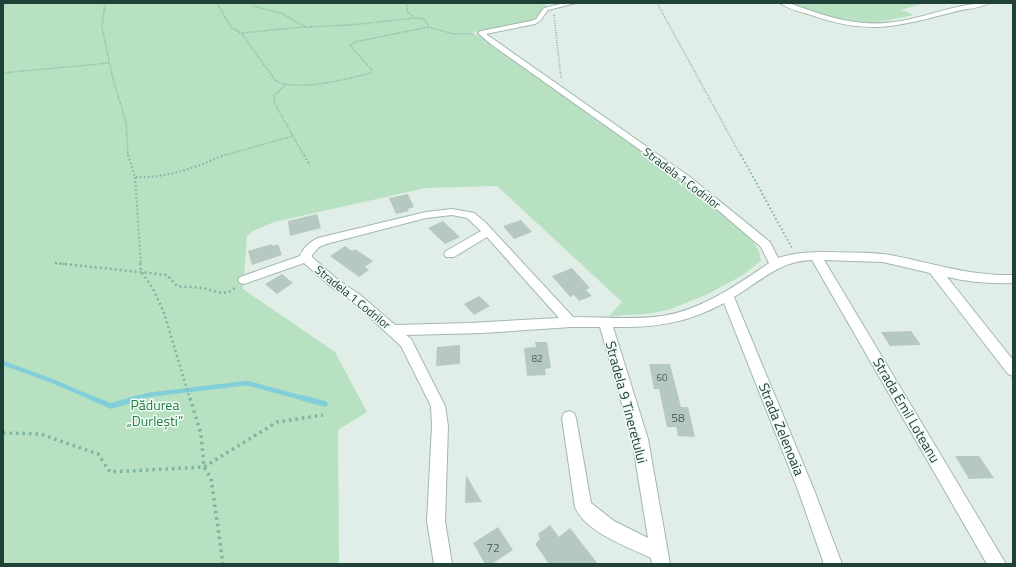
<svg xmlns="http://www.w3.org/2000/svg" width="1016" height="567" font-family="'Titillium Web',sans-serif">
<style>
.green{fill:#b7e1c1}
.lines{fill:none;stroke-linecap:round;stroke-linejoin:round}
.stream-far1{stroke:#82cfd9;stroke-width:4.5}
.stream{stroke:#82cfd9;stroke-width:5.5}
.building{fill:#b6c9c1}
.minor-casing{stroke:#a3b7af;stroke-width:2}
.path-far3{stroke:#7eb5a2;stroke-width:1.5;stroke-dasharray:1 1.5;stroke-linecap:butt}
.path-far2{stroke:#7eb5a2;stroke-width:2;stroke-dasharray:1.5 2.5;stroke-linecap:butt}
.path-far1{stroke:#7eb5a2;stroke-width:2.5;stroke-dasharray:2 3;stroke-linecap:butt}
.path{stroke:#7eb5a2;stroke-width:3.5;stroke-dasharray:2.5 4;stroke-linecap:butt}
.minor{fill:#fff;fill-rule:evenodd}
.labels{text-anchor:middle;dominant-baseline:central;stroke-width:3;stroke-linejoin:round;paint-order:stroke}
.number-label{font-size:10px;fill:#45635a}
.street-label{font-size:12px;fill:#1f4137;stroke:#f2faf6}
.near-number-label{font-size:12px;fill:#45635a}
.near-street-label{font-size:14px;fill:#1f4137;stroke:#f2faf6}
.near-park-label{font-size:14px;fill:#247d44;stroke:#f2faf6}
</style>
<rect width="100%" height="100%" fill="#e1eee8"/>
<!-- green -->
<g class="green">
<polygon points="3,3 549,3 547,4 533,21 471,33 481,36 693,187 750,237 759,251 761,261 743,275 708,294 668,310 646,314 609,316 622,302 497,186 426,188 274,222 253,231 247,236 243,289 335,352 367,412 338,430 339,564 3,564"/>
<path d="M793,3H925L901,10L914,15C896,18 877,24 859,23C840,23 812,10 793,3Z"/>
</g>
<g class="lines">
<!-- stream-far1 -->
<g class="stream-far1">
<polyline points="3,363 50,380 94,399"/>
<polyline points="135,399 148,395 247,383 306,399"/>
</g>
<!-- stream -->
<g class="stream">
<polyline points="92,398 111,406 138,398"/>
<polyline points="303,398 325,404"/>
</g>
</g>
<!-- building -->
<g class="building">
<polygon points="408,194 414,207 408,209 409,211 396,214 389,198"/>
<polygon points="317,214 321,228 290,236 288,221"/>
<polygon points="521,220 532,232 514,239 503,226"/>
<polygon points="443,221 460,237 445,244 428,228"/>
<polygon points="272,244 273,246 278,244 282,255 252,265 248,251"/>
<polygon points="345,246 352,251 355,249 373,261 365,267 369,270 359,277 330,256"/>
<polygon points="572,268 590,288 586,290 592,296 579,301 574,295 570,297 552,276"/>
<polygon points="282,274 293,283 277,294 265,284"/>
<polygon points="479,296 490,306 474,315 464,304"/>
<polygon points="911,331 921,345 890,346 881,332"/>
<polygon points="535,342 547,342 551,368 545,369 546,375 527,376 524,348 536,347"/>
<polygon points="460,345 460,364 436,366 437,347"/>
<polygon points="649,364 670,364 681,407 688,407 695,437 678,436 676,427 667,427 659,389 654,389"/>
<polygon points="955,456 979,456 994,478 969,479"/>
<polygon points="466,475 482,502 465,503"/>
<polygon points="550,525 559,537 570,528 598,564 549,564 535,544 540,539 538,534"/>
<polygon points="498,527 513,550 492,564 485,564 473,543"/>
</g>
<g class="lines">
<!-- minor casing -->
<g class="minor-casing">
<g id="minor">
<path d="M565,3H576L548,10L540,21L535,24L486,34L690,177L770,242L778,258C796,252 813,252 832,252C852,253 871,252 890,255C933,263 968,276 1013,275V283C990,284 969,282 947,277L1013,360V376L1008,374L930,273L883,262L824,260L1006,564H987L812,260C779,261 761,281 734,297L814,490L842,564H824L798,490L724,303C687,323 655,328 613,327L648,439L670,564H652L651,558C628,547 585,532 575,507L562,418L564,413L569,411L574,413L576,418L591,503L614,521L648,538L632,439L600,327H571L483,333L406,335L411,339L445,406L448,426L445,521L452,564H434L427,521L432,426L431,406L401,346L351,300L330,286L304,263L244,284L240,283L238,280L240,277L300,256C303,248 310,242 318,238L426,212L452,209L474,213L485,222L573,317C603,317 632,320 662,316C701,310 737,285 769,263L761,247L684,181L492,45L478,33L481,31L531,21L536,19L544,8ZM452,215L467,218L481,231L446,251L444,254L446,257H454L487,237L559,318L470,323L395,325L359,294L338,280L312,257V255L319,247L326,244L426,218Z"/>
<path d="M780,3H789C833,19 863,30 911,19C937,13 962,3 989,3C981,8 966,9 957,11C899,26 870,36 811,15C801,12 788,9 780,3Z"/>
</g>
</g>
<!-- path-far3 -->
<g class="path-far3">
<polyline points="105,3 102,27 113,79 126,122 128,156"/>
<polyline points="217,3 231,27 241,33"/>
<polyline points="253,3 253,5 257,7 283,14 305,27 351,25 415,18 424,19 428,24 428,27"/>
<polyline points="407,3 407,12 414,17"/>
<polyline points="657,3 741,156"/>
<polyline points="554,15 561,78"/>
<path d="M305,27L241,33L276,81C300,92 345,79 371,73L372,70L350,46L355,42L428,27L454,34H473"/>
<polyline points="3,73 109,63"/>
<polyline points="285,85 274,96 274,102 304,156"/>
<polyline points="222,156 293,136"/>
</g>
<!-- path-far2 -->
<g class="path-far2">
<path d="M128,155L135,177C165,179 197,167 224,155"/>
<polyline points="304,155 310,166"/>
<polyline points="741,155 792,248"/>
<polyline points="135,177 141,264"/>
<polyline points="55,263 65,264"/>
</g>
<!-- path-far1 -->
<g class="path-far1">
<path d="M55,263L167,275L177,286C185,287 195,287 203,288C215,291 226,297 236,287"/>
<polyline points="140,263 141,271 152,287 163,310 190,399"/>
</g>
<!-- path -->
<g class="path">
<polyline points="190,398 201,434 204,467 211,478 223,564"/>
<polyline points="3,433 40,434 98,454 110,472 204,467 277,422 323,415"/>
</g>
<!-- minor -->
<use href="#minor" class="minor"/>
</g>
<g class="labels">
<!-- number labels -->
<g class="number-label">
<text x="537" y="358">82</text>
<text x="662" y="377">60</text>
</g>
<!-- street labels -->
<g class="street-label">
<text transform="translate(682 178) rotate(37)">Stradela 1 Codrilor</text>
<text transform="translate(353 297) rotate(39)">Stradela 1 Codrilor</text>
</g>
<!-- near-number labels -->
<g class="near-number-label">
<text x="678" y="417">58</text>
<text x="493" y="547">72</text>
</g>
<!-- near-street labels -->
<g class="near-street-label">
<text transform="translate(627 402) rotate(75)">Stradela 9 Tineretului</text>
<text transform="translate(907 410) rotate(60)">Strada Emil Loteanu</text>
<text transform="translate(782 429) rotate(68)">Strada Zelenoaia</text>
</g>
<!-- near-park labels -->
<g class="near-park-label">
<text x="155" y="404">Pădurea<tspan x="155" dy="16">„Durlești”</tspan></text>
</g>
</g>
<!-- border -->
<rect width="1016" height="567" fill="none" stroke="#1f4137" stroke-width="8"/>
</svg>
